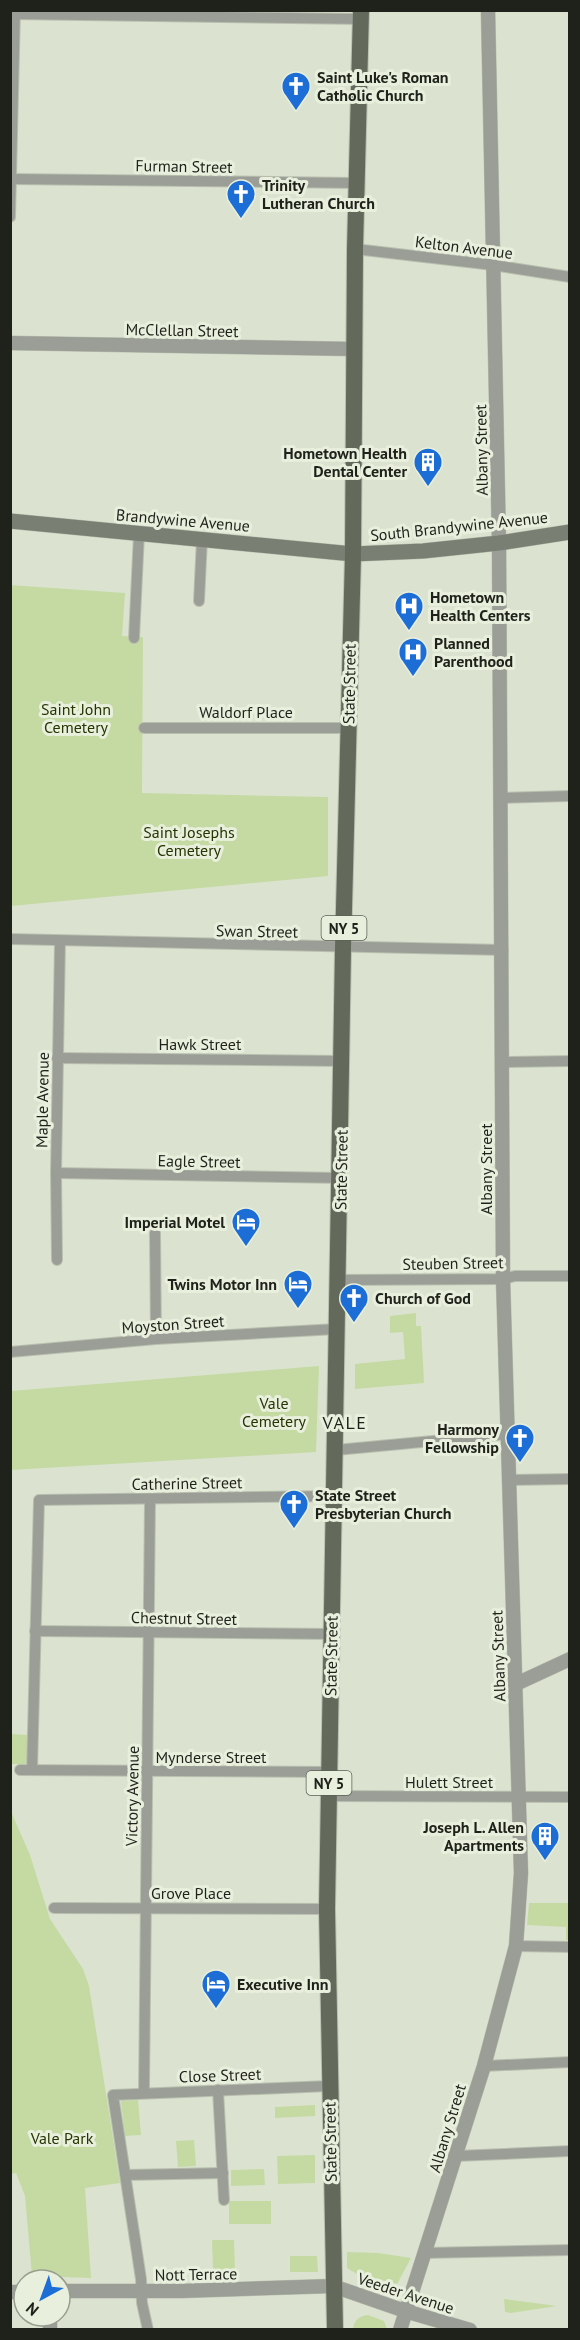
<svg xmlns="http://www.w3.org/2000/svg" width="580" height="2340" font-family="'PT Sans',sans-serif">
<style>
.green{fill:#c5daa3}
.lines{fill:none;stroke-linecap:round;stroke-linejoin:round}
.minor-casing{stroke:#b9c0af;stroke-width:12}
.tertiary-casing{stroke:#b9c0af;stroke-width:15}
.secondary-casing{stroke:#b9c0af;stroke-width:16}
.primary-casing{stroke:#b9c0af;stroke-width:18}
.minor{stroke:#9b9e97;stroke-width:10}
.tertiary{stroke:#9b9e97;stroke-width:14}
.secondary{stroke:#7a7f74;stroke-width:15}
.primary{stroke:#63695b;stroke-width:16}
.labels{text-anchor:middle;dominant-baseline:central;stroke-width:6;stroke-linejoin:round;paint-order:stroke}
.shield{fill:#e8f0dd;stroke:#5b6055;stroke-width:1.5}
.shield-label{font-size:15px;font-weight:bold;fill:#1f221b}
.poi-label{font-size:16px;font-weight:bold;fill:#1f221b;stroke:#e8f0dd;text-anchor:start}
.street-label{font-size:16px;fill:#1f221b;stroke:#e8f0dd}
.park-label{font-size:16px;fill:#263501;stroke:#e8f0dd}
.neighbourhood-label{font-size:18px;letter-spacing:1.5px;fill:#1f221b;stroke:#e8f0dd}
</style>
<rect width="100%" height="100%" fill="#dbe3d0"/>
<!-- green -->
<g class="green">
<polygon points="10,585 125,593 122,636 143,637 142,793 328,797 328,876 11,906"/>
<polygon points="416,1313 416,1326 421,1326 424,1383 355,1389 355,1364 405,1359 403,1332 390,1333 390,1316"/>
<polygon points="319,1366 316,1452 11,1470 11,1391"/>
<polygon points="11,1734 28,1735 29,1764 11,1764"/>
<polygon points="10,1794 12,1814 30,1855 50,1919 83,1969 89,1986 120,2183 85,2188 91,2278 32,2276 25,2196 16,2173 11,2174"/>
<polygon points="529,1903 569,1903 569,1940 566,1940 566,1927 527,1925"/>
<polygon points="138,2100 141,2135 125,2136 121,2101"/>
<polygon points="315,2105 315,2116 275,2118 275,2107"/>
<polygon points="194,2140 196,2166 178,2167 176,2141"/>
<polygon points="315,2155 315,2183 278,2184 277,2156"/>
<polygon points="264,2169 265,2185 231,2186 231,2170"/>
<rect x="229" y="2201" width="42" height="23"/>
<polygon points="212,2240 234,2240 235,2272 213,2272"/>
<polygon points="347,2252 378,2253 411,2258 397,2284 357,2274 347,2268"/>
<polygon points="290,2256 317,2256 318,2272 290,2272"/>
<polygon points="504,2299 557,2306 511,2313 505,2312"/>
<path d="M368,2315L384,2321L387,2329H353C354,2320 359,2316 368,2315Z"/>
</g>
<g class="lines">
<!-- minor casing -->
<g class="minor-casing">
<g id="minor">
<polyline points="10,14 361,19"/>
<polyline points="10,179 357,183"/>
<polyline points="10,217 15,10"/>
<polyline points="355,249 493,265 570,277"/>
<polyline points="199,601 202,539"/>
<polyline points="134,638 139,534"/>
<polyline points="144,728 348,728"/>
<polyline points="500,798 570,796"/>
<polyline points="10,939 503,950"/>
<polyline points="57,1058 342,1061"/>
<polyline points="502,1062 570,1061"/>
<polyline points="56,1173 341,1178"/>
<polyline points="155,1233 156,1339"/>
<polyline points="57,1260 56,1173 60,941"/>
<polyline points="338,1280 503,1279 515,1276 570,1276"/>
<polyline points="10,1352 156,1339 337,1329"/>
<polyline points="336,1450 508,1434"/>
<polyline points="509,1480 570,1479"/>
<polyline points="35,1631 332,1634"/>
<polyline points="20,1770 329,1772"/>
<polyline points="32,1770 39,1500 335,1496"/>
<polyline points="329,1796 570,1797"/>
<polyline points="54,1908 327,1909"/>
<polyline points="516,1946 570,1947"/>
<polyline points="484,2066 570,2062"/>
<polyline points="218,2090 224,2200"/>
<polyline points="144,2093 150,1499"/>
<polyline points="456,2156 570,2151"/>
<polyline points="126,2175 223,2173"/>
<polyline points="424,2253 570,2250"/>
<polyline points="148,2330 142,2303 141,2279 113,2095 329,2086"/>
</g>
</g>
<!-- tertiary casing -->
<g class="tertiary-casing">
<g id="tertiary">
<polyline points="10,343 353,349"/>
<polyline points="516,1684 570,1659"/>
<polyline points="60,2291 181,2291 333,2286 405,2311 470,2330"/>
<polyline points="10,2292 24,2292"/>
<polyline points="50,2316 50,2330"/>
<polyline points="400,2330 484,2066 516,1946 521,1873 503,1279 499,543 488,10"/>
</g>
</g>
<!-- secondary casing -->
<g class="secondary-casing">
<polyline id="secondary" points="10,521 353,554 423,551 499,543 570,532"/>
</g>
<!-- primary casing -->
<g class="primary-casing">
<polyline id="primary" points="335,2330 327,1909 343,948 353,554 355,249 361,10"/>
</g>
<!-- minor -->
<use href="#minor" class="minor"/>
<!-- tertiary -->
<use href="#tertiary" class="tertiary"/>
<!-- secondary -->
<use href="#secondary" class="secondary"/>
<!-- primary -->
<use href="#primary" class="primary"/>
</g>
<!-- icons -->
<defs>
<g id="church-pin" transform="scale(1.5)"><path d="M0 17L-7.5 6A9.5 9.5 0 1 1 7.5 6Z" fill="#1d6dd7" stroke="#e8f0dd"/><path d="M-1.2-6h2.4v3.5h3.3v2.4h-3.3V6h-2.4V-.1h-3.3v-2.4h3.3Z" fill="#fff"/></g>
<g id="building-pin" transform="scale(1.5)"><path d="M0 17L-7.5 6A9.5 9.5 0 1 1 7.5 6Z" fill="#1d6dd7" stroke="#e8f0dd"/><path d="M-4-6H4V6H1V3H-1V6H-4ZM-2.5-4.3h1.7v1.8h-1.7ZM.8-4.3h1.7v1.8H.8ZM-2.5-1h1.7V.8h-1.7ZM.8-1h1.7V.8H.8Z" fill="#fff"/></g>
<g id="hospital-pin" transform="scale(1.5)"><path d="M0 17L-7.5 6A9.5 9.5 0 1 1 7.5 6Z" fill="#1d6dd7" stroke="#e8f0dd"/><path d="M-5-5h3v3.5h4V-5h3V5h-3V1.5h-4V5h-3Z" fill="#fff"/></g>
<g id="hotel-pin" transform="scale(1.5)"><path d="M0 17L-7.5 6A9.5 9.5 0 1 1 7.5 6Z" fill="#1d6dd7" stroke="#e8f0dd"/><path d="M-6-4.5h1.5V1H6V5H4.5V3h-9V5H-6ZM-4 0a1.8 1.8 0 1 1 3.6 0ZM.5 0V-2.5h3Q6-2.5 6 0Z" fill="#fff"/></g>
</defs>
<g fill-rule="evenodd">
<use href="#church-pin" x="296" y="86"/>
<use href="#church-pin" x="241" y="194"/>
<use href="#building-pin" x="428" y="462"/>
<use href="#hospital-pin" x="409" y="606"/>
<use href="#hospital-pin" x="413" y="652"/>
<use href="#hotel-pin" x="246" y="1222"/>
<use href="#hotel-pin" x="298" y="1284"/>
<use href="#church-pin" x="354" y="1298"/>
<use href="#church-pin" x="520" y="1438"/>
<use href="#church-pin" x="294" y="1504"/>
<use href="#building-pin" x="545" y="1836"/>
<use href="#hotel-pin" x="216" y="1984"/>
</g>
<g class="labels">
<!-- shield labels -->
<g class="shield">
<rect x="321.5" y="916" width="45" height="24" rx="4.5"/>
<rect x="306.5" y="1771" width="45" height="24" rx="4.5"/>
</g>
<g class="shield-label">
<text x="344" y="928">NY 5</text>
<text x="329" y="1783">NY 5</text>
</g>
<!-- poi labels -->
<g class="poi-label">
<text x="317" y="77">Saint Luke's Roman<tspan x="317" dy="18">Catholic Church</tspan></text>
<text x="262" y="185">Trinity<tspan x="262" dy="18">Lutheran Church</tspan></text>
<text x="407" y="453" text-anchor="end">Hometown Health<tspan x="407" dy="18">Dental Center</tspan></text>
<text x="430" y="597">Hometown<tspan x="430" dy="18">Health Centers</tspan></text>
<text x="434" y="643">Planned<tspan x="434" dy="18">Parenthood</tspan></text>
<text x="225" y="1222" text-anchor="end">Imperial Motel</text>
<text x="277" y="1284" text-anchor="end">Twins Motor Inn</text>
<text x="375" y="1298">Church of God</text>
<text x="499" y="1429" text-anchor="end">Harmony<tspan x="499" dy="18">Fellowship</tspan></text>
<text x="315" y="1495">State Street<tspan x="315" dy="18">Presbyterian Church</tspan></text>
<text x="524" y="1827" text-anchor="end">Joseph L. Allen<tspan x="524" dy="18">Apartments</tspan></text>
<text x="237" y="1984">Executive Inn</text>
</g>
<!-- street labels -->
<g class="street-label">
<text transform="translate(184 166) rotate(1)">Furman Street</text>
<text transform="translate(464 247) rotate(7)">Kelton Avenue</text>
<text transform="translate(182 330) rotate(1)">McClellan Street</text>
<text transform="translate(481 450) rotate(-91)">Albany Street</text>
<text transform="translate(183 520) rotate(5)">Brandywine Avenue</text>
<text transform="translate(459 526) rotate(-6)">South Brandywine Avenue</text>
<text transform="translate(349 684) rotate(-89)">State Street</text>
<text x="246" y="712">Waldorf Place</text>
<text transform="translate(257 931) rotate(1)">Swan Street</text>
<text x="200" y="1044">Hawk Street</text>
<text transform="translate(42 1100) rotate(-89)">Maple Avenue</text>
<text transform="translate(199 1161) rotate(1)">Eagle Street</text>
<text transform="translate(486 1169) rotate(-90)">Albany Street</text>
<text transform="translate(341 1170) rotate(-89)">State Street</text>
<text transform="translate(453 1263) rotate(-1)">Steuben Street</text>
<text transform="translate(173 1324) rotate(-4)">Moyston Street</text>
<text transform="translate(187 1483) rotate(-1)">Catherine Street</text>
<text transform="translate(184 1618) rotate(1)">Chestnut Street</text>
<text transform="translate(331 1656) rotate(-89)">State Street</text>
<text transform="translate(498 1656) rotate(-92)">Albany Street</text>
<text x="211" y="1757">Mynderse Street</text>
<text x="449" y="1782">Hulett Street</text>
<text transform="translate(132 1796) rotate(-89)">Victory Avenue</text>
<text x="191" y="1893">Grove Place</text>
<text transform="translate(220 2075) rotate(-2)">Close Street</text>
<text transform="translate(447 2128) rotate(-73)">Albany Street</text>
<text transform="translate(330 2142) rotate(-91)">State Street</text>
<text transform="translate(196 2274) rotate(-1)">Nott Terrace</text>
<text transform="translate(406 2293) rotate(18)">Veeder Avenue</text>
</g>
<!-- park labels -->
<g class="park-label">
<text x="76" y="709">Saint John<tspan x="76" dy="18">Cemetery</tspan></text>
<text x="189" y="832">Saint Josephs<tspan x="189" dy="18">Cemetery</tspan></text>
<text x="274" y="1403">Vale<tspan x="274" dy="18">Cemetery</tspan></text>
<text x="62" y="2138">Vale Park</text>
</g>
<!-- neighbourhood labels -->
<g class="neighbourhood-label">
<text x="345" y="1422">VALE</text>
</g>
</g>
<!-- border -->
<rect width="580" height="2340" fill="none" stroke="#1f221b" stroke-width="24"/>
<!-- north arrow -->
<g transform="translate(42 2298) rotate(221)"><circle r="28" fill="#e8f0dd" stroke="#989e8f" stroke-width="1.5"/>
<path d="M0-4.5L10 22L0 15L-10 22Z" fill="#1d6dd7"/>
<text y="-9" font-size="16" font-weight="bold" text-anchor="middle" fill="#1f221b">N</text>
</g>
</svg>
